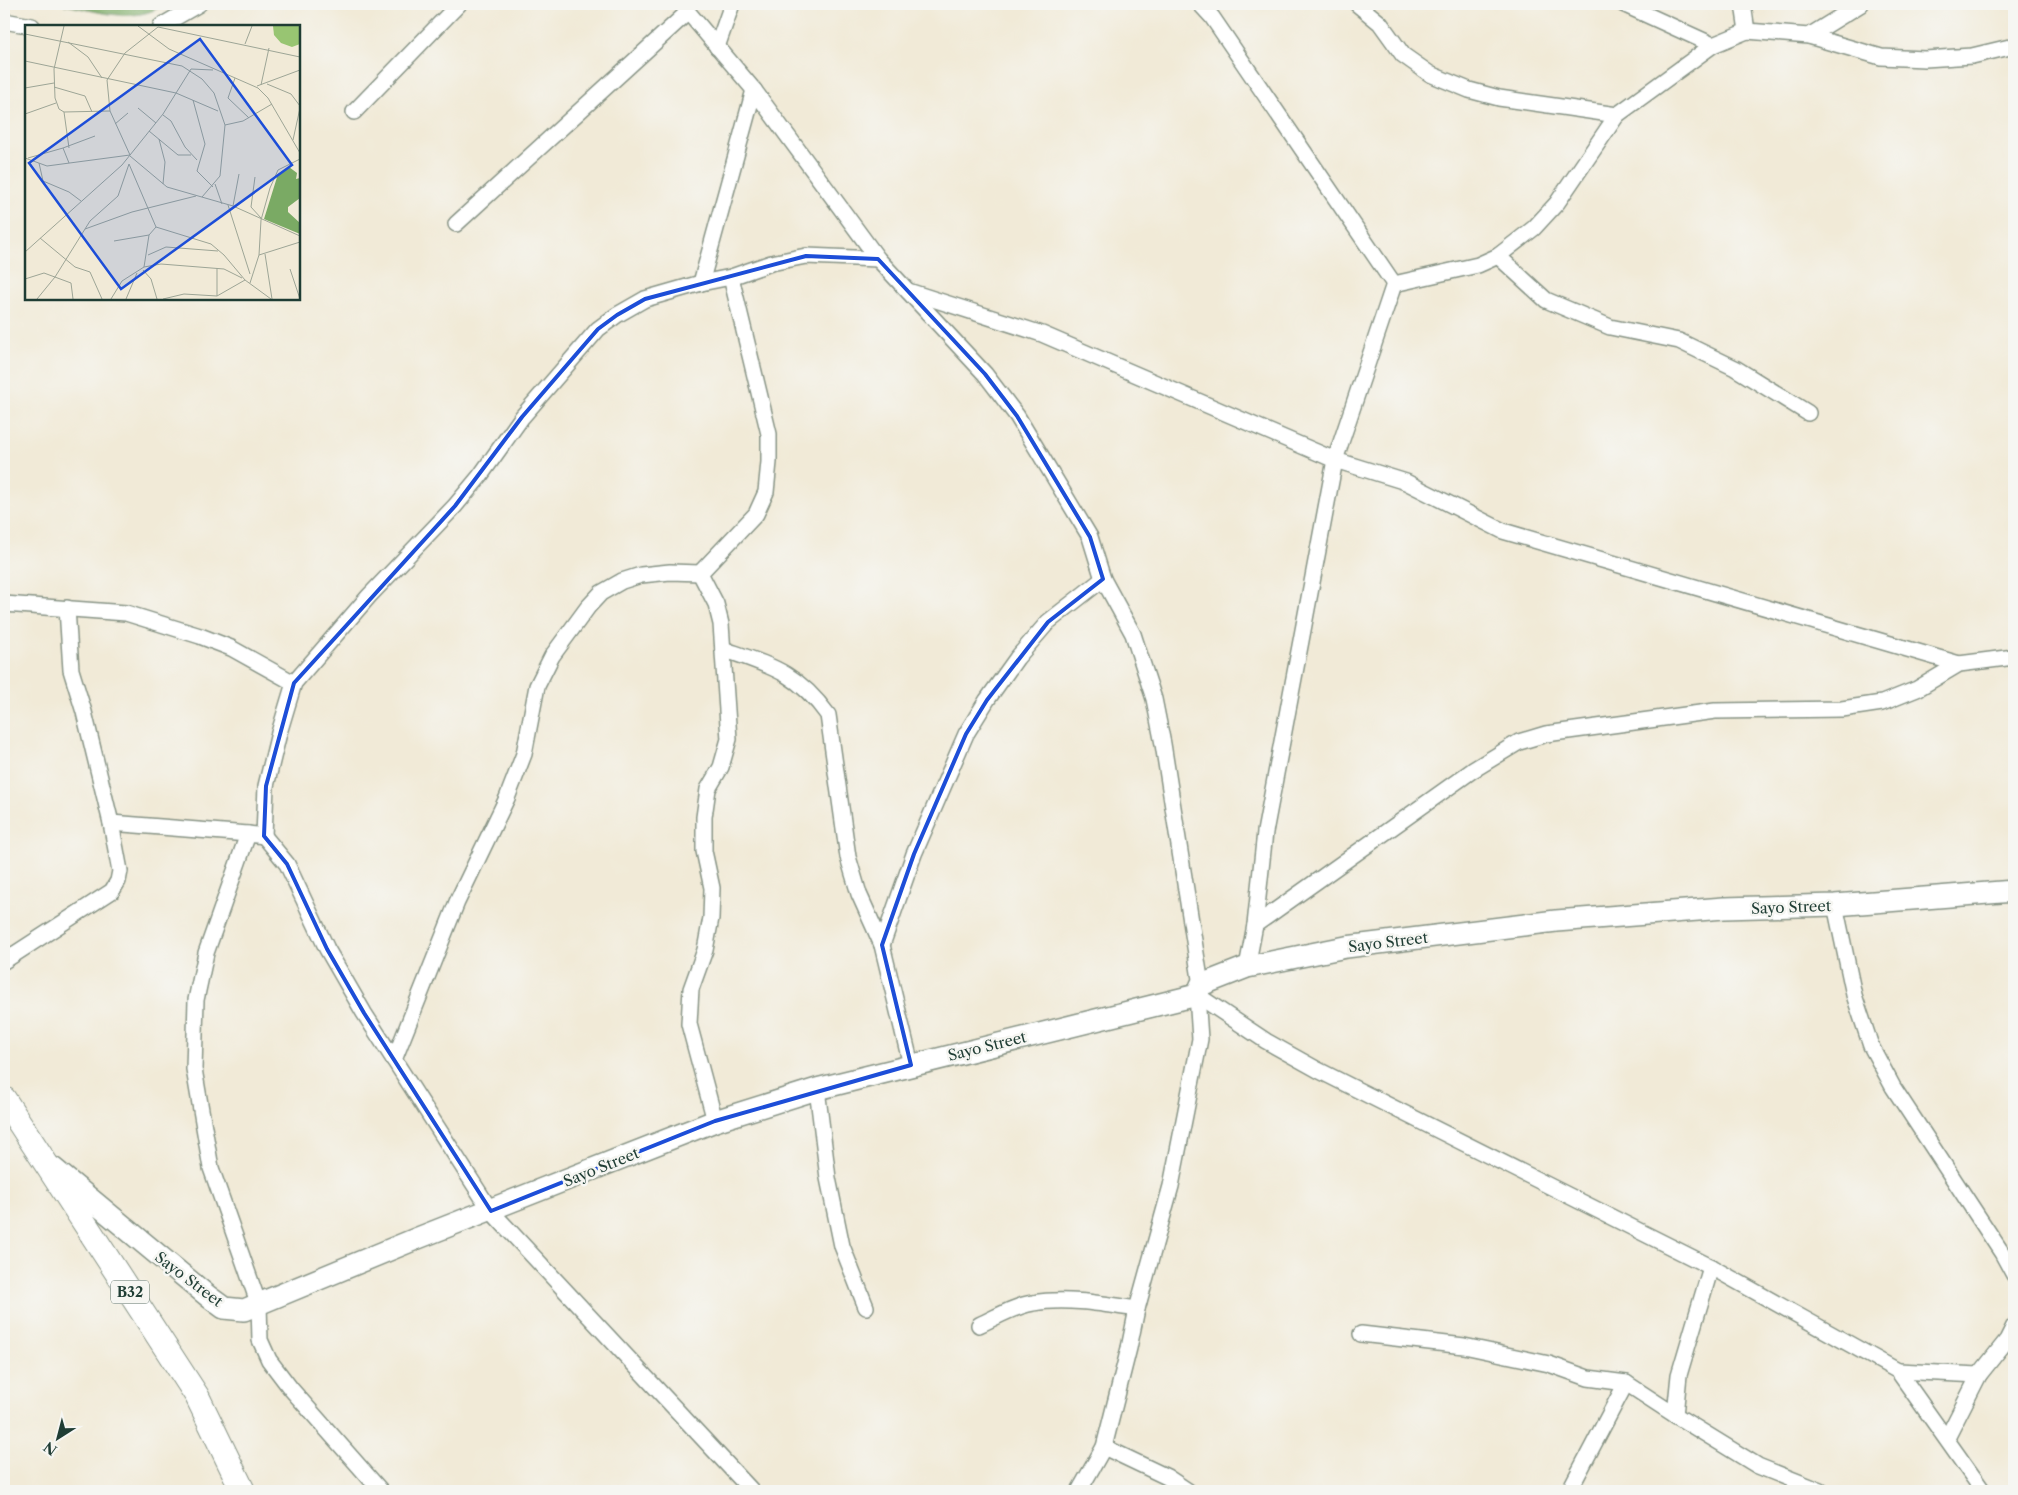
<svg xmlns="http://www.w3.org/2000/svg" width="2018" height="1495" font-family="'Libre Caslon Text',serif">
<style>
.forest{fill:#7aaa64;stroke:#4c744c}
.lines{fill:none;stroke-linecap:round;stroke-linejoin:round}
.street-casing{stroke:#889486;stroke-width:18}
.secondary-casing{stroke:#889486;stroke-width:24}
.primary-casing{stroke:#889486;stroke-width:26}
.street{stroke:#fff;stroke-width:15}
.secondary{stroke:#fff;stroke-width:21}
.primary{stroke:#fff;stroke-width:24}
.marked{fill:none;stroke:#1d4ed8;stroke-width:4;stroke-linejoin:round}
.labels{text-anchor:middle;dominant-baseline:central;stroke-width:5;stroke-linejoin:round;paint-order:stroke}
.shield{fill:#f6f6f2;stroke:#60746d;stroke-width:1}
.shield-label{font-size:14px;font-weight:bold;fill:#1f3d34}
.street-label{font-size:15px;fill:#1f3d34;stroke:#f6f6f2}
.inset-road{fill:none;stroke:#9da596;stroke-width:1}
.view{fill:#1d4ed8;fill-opacity:0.15;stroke:#1d4ed8;stroke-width:2.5}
.inset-edge{fill:none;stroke:#1f3d34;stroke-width:2.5}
</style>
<rect width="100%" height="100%" fill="#f6f6f2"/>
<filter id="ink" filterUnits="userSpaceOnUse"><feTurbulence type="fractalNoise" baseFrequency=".02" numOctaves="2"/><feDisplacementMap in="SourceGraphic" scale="10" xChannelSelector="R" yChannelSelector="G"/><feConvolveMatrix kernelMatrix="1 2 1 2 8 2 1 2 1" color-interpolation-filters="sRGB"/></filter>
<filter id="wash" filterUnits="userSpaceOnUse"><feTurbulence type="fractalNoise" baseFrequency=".0096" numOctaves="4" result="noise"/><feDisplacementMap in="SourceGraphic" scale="20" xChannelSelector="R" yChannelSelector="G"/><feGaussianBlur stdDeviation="1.12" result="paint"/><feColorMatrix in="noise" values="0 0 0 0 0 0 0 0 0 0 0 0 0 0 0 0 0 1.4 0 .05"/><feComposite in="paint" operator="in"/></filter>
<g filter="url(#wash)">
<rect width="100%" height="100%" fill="#f1ead7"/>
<!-- forest -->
<path class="forest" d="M60,4H165C134,26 94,10 60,4Z"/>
</g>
<g filter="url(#ink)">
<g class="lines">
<!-- street casing -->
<g class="street-casing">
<g id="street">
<polyline points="683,4 688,12 754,90 878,259 985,374 1017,416 1090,537 1103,579 1133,634 1154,699 1163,744 1201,985"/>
<polyline points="1200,4 1212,17 1394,284"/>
<polyline points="1357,4 1380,23 1403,55 1430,74 1469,90 1499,98 1617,115"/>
<polyline points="1623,4 1713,45"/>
<polyline points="1743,4 1747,31"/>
<polyline points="4,21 32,26"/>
<polyline points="161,26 199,4"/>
<polyline points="1809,36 1861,4"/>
<polyline points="717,47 732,4"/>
<polyline points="354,112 459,4"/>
<polyline points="456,224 688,12"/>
<polyline points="1498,256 1546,300 1610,327 1679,341 1735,368 1808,413"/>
<polyline points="701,283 754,90"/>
<polyline points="1394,284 1478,265 1498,256 1534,228 1557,203 1617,115 1713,45 1747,31 1809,36 1881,57 1925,59 1972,56 2014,46"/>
<polyline points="908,291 1042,334 1335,460 1406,482 1503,531 1959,664"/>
<polyline points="700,573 716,604 721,624 729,739 721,767 708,789 704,817 704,851 712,888 711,918 705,950 691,989 689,1024 715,1121"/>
<polyline points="4,604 126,613 200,636 231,648 294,683"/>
<path d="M723,649C771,666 797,672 828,715L848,857L859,894L882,945L911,1065"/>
<polyline points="111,823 248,834 264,836 266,786 279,733 294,683 369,596 455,506 480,476 522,417 598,329 617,315 645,299 701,283 731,277 771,263 806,256 878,259"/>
<polyline points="248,834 206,953 196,1000 194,1069 211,1168 259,1305 260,1340 269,1360 291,1389 381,1491"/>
<polyline points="264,836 287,864 327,949 364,1013 491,1211 752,1491"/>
<polyline points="1835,905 1854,995 1871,1046 1893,1087 2002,1253 2014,1275"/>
<polyline points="1255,925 1473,770 1519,742 1546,734 1715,711 1842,709 1882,703 1917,689 1959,664 2014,657"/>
<polyline points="882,945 914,854 966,734 987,700 1017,658 1048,622 1103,579"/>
<polyline points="4,961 112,891 118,881 120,871 111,823 84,712 71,670 67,608"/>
<polyline points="1247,967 1255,925 1265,832 1335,460 1394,284"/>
<polyline points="1197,995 1266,1041 1318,1070 1711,1267 1898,1371 1983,1491"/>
<polyline points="394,1060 457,902 507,798 524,754 537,686 552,656 588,607 601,593 622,581 641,575 670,572 700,573 756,514 766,492 769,462 769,434 731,277"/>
<polyline points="817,1089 828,1178 842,1246 866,1307"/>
<path d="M979,1325C997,1317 1014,1306 1033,1303C1066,1297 1104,1304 1137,1309"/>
<polyline points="1361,1334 1464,1346 1549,1364 1588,1378 1626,1383 1675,1415 1679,1375 1711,1267"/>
<polyline points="1898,1371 1979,1375"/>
<polyline points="1675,1415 1758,1466 1821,1491"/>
<polyline points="1947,1438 1979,1375 2007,1340 2014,1326"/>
<polyline points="1104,1447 1167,1477 1188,1491"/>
<polyline points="1079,1491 1104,1447 1129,1348 1137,1309 1171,1186 1200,1039 1197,995"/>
<polyline points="1569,1491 1626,1383"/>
</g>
</g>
<!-- secondary casing -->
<g class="secondary-casing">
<polyline id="secondary" points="53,1168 209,1297 224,1308 244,1310 418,1238 715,1121 817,1089 1197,995 1201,985 1247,967 1346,947 1556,921 1724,908 1835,905 2014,891"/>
</g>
<!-- primary casing -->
<g class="primary-casing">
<polyline id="primary" points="4,1099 197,1396 243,1491"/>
</g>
<!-- street -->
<use href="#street" class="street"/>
<!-- secondary -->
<use href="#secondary" class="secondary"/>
<!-- primary -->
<use href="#primary" class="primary"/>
</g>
</g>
<!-- marked area -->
<path class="marked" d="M806,256L878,259L985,374L1017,416L1090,537L1103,579L1048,622L987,700L966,734L914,854L882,945L911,1065L715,1121L491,1211L364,1013L327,949L287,864L264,836L266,786L294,683L455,506L522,417L598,329L617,315L645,299Z"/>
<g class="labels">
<!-- shield labels -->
<rect class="shield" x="111" y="1280.5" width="38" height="23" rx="4"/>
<g class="shield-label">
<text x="130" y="1292">B32</text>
</g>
<!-- street labels -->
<g class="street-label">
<text transform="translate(1791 907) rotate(-2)">Sayo Street</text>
<text transform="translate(1388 942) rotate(-7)">Sayo Street</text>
<text transform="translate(987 1046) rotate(-14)">Sayo Street</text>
<text transform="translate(601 1167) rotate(-22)">Sayo Street</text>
<text transform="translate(189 1279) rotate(37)">Sayo Street</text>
</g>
</g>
<!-- overview -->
<g transform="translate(25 25)">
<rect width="275" height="275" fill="#f1ead7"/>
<path d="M248,1H275V19L267,22L256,18L249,10Z" fill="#98c572"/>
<path d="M264,142L272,148L271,154L275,153V173L263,182V187L275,198V209L239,194L253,149Z" fill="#7aaa64"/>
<path class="inset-road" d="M39,1L29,44L30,73L34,84L39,87L85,86M113,1L144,24L233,63L243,73L275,128M0,9L157,41L177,54L189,68L200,100L195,151L177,172M43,17L63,32L77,53M220,19L227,1M0,36L151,68L193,86M210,53L203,73L224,93M242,59L266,69L275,81M236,60L244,23M232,61L275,45M29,62L60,71L67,87M0,63L29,58M168,75L180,119L172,146L188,162M113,83L131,98M39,87L44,123M0,89L31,78M138,90L146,96L160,122L172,135M90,99L103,88M200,100L218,96L247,79M124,106L153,130H166M134,114L140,137L138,159M268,115L275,83M105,130L85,86L82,55L100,28L133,2L275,32M105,131L142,162L208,181L275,211M0,133L22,141L105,130M3,133L38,123M14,138L18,156L44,167L56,176M44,138L38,123L70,111M104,139L131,202M230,152L226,182L236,193M190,159L197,179M203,180L225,249M208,181L214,149M131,202L186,219L199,230L220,255L246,274M60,204L107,187L171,171M15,213L50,242L65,247L77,274M89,216L124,210M0,227L97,140L138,89L166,44L188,45M240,229L247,274M123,230L141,222L193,226M234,230L275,217M119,242L136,239L199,244L217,253M192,243V271M265,244L275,274M118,245L126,254L132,274M0,254L19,248L46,258L48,274M225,258L234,230L236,195L245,163L253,145L275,134M12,274L30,252L65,196L93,171L104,139M86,274L97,256L119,242L124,210L131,202M101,274L112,248M138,274L159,269L192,271L220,255"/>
<path class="view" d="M175,14L267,140L96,264L4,138Z"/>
<rect width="275" height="275" class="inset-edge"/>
</g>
<!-- margin -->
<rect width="2018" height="1495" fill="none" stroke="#f6f6f2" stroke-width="20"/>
<!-- north arrow -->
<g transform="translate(58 1438) rotate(216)" stroke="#f6f6f2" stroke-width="4" paint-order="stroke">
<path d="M0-4L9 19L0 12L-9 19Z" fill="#1f3d34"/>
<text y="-8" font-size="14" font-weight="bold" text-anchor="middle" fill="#1f3d34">N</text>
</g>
</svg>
